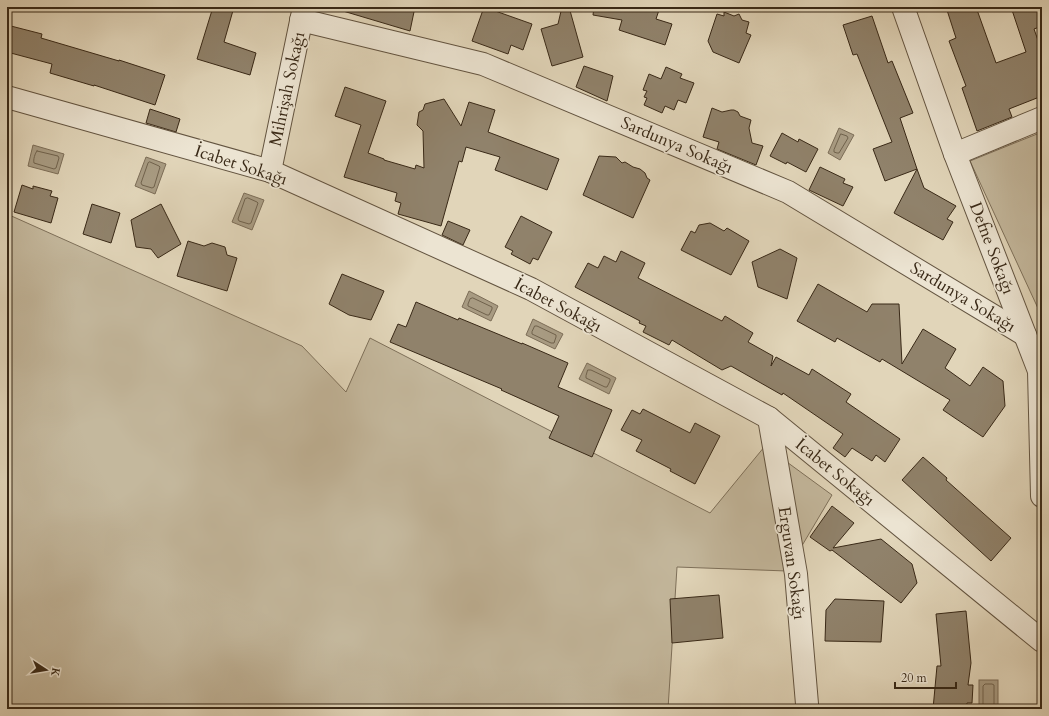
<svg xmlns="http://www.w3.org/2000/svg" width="1049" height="716" font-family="Cardo,serif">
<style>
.green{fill:#c4b89d;stroke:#7e705a}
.water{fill:#a89b82;stroke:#7c6d57}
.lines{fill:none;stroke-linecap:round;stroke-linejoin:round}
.shore{stroke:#70624c;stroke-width:1}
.building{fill:#90826b;stroke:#392917}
.minor-casing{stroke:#635440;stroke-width:24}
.minor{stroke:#ece4d2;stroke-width:22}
.labels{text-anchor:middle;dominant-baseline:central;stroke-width:3.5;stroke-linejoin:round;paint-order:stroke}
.street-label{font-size:17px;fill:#392917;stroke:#ece4d2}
</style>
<rect width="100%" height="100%" fill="#e1d5b9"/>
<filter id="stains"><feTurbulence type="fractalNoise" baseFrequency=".005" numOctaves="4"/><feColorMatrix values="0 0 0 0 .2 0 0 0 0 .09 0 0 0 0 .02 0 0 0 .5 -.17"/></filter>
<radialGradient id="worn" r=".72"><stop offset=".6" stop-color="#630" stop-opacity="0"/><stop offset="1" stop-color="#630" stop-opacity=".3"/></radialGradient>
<!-- green -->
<g class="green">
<polygon points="1042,132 1042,317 970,161"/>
<polygon points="7,214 302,346 346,392 370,338 710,513 765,446 832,495 787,571 677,567 668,709 7,709"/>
</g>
<!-- water -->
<g class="water">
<polygon points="839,128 854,135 840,160 828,153"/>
<polygon points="33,145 64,154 58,174 28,166"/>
<polygon points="146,157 166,164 155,194 135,186"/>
<polygon points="244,193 264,200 252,230 232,222"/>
<polygon points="469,291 498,306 491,321 462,307"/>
<polygon points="533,319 563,334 555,349 526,335"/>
<polygon points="587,363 616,378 609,394 579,379"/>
<rect x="979" y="680" width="19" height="29"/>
</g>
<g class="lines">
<!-- shore -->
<g class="shore">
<polygon points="841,134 847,136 848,138 839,153 837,153 834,152 834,150"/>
<path d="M37,151L58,156L59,158L56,168L54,169L34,163C33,160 35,153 37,151Z"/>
<polygon points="150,162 159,166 160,167 154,187 152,188 142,185 141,183 148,163"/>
<polygon points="248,198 257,202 258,203 251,223 249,224 239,221 238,219 245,199"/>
<polygon points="473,298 492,307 492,309 489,315 487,315 468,306 468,304 470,299"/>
<polygon points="535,326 537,326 556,335 556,337 554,343 551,343 532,334 532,332"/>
<polygon points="588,370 591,370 610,379 610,381 607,387 605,387 586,378 586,376"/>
<polyline points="983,709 983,686 985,684 992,684 994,685 994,709"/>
</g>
</g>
<!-- building -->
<g class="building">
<polygon points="213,7 234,7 224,42 256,53 250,75 197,59"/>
<polygon points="344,7 415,7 410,31 343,11"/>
<polygon points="484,7 532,24 523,50 511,45 508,54 472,41"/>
<polygon points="562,7 569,7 583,57 552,66 541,29 558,24"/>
<polygon points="594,7 660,7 656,19 672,24 665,45 619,30 622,20 593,15"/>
<polygon points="946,7 976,7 996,63 1026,52 1011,7 1042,7 1042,26 1034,29 1040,46 1042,45 1042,96 1009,109 1012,117 977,131 962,88 966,86 949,41 956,38"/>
<polygon points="724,12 734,16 739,14 742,20 749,22 746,33 751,35 739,63 713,52 708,41 717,14 724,16"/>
<polygon points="872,16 888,63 892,61 913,113 900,118 917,169 885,181 873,149 892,142 857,54 853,55 843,25"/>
<polygon points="7,25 42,34 41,38 119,61 119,60 165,75 155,105 94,85 94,86 50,73 52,64 7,52"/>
<polygon points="584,66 613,76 607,101 576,87"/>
<polygon points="666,67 682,74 680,78 694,83 686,103 678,100 674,110 665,106 662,113 644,105 647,98 644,97 647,91 643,90 649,74 661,79"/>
<polygon points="345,87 386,101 368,153 384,159 384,160 415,169 416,165 424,168 423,131 417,125 419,112 423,110 425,104 444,99 461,126 469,102 495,110 488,132 559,159 547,190 495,170 500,157 466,147 462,162 459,161 441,226 398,214 401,203 395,201 397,193 344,177 361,125 335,116"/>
<polygon points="712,108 722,112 731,110 734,110 738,112 740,116 751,120 749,128 752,143 763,146 756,165 717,149 719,142 703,137"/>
<polygon points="150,109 180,119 176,132 146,123"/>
<polygon points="782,133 798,142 799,139 818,149 806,172 787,162 786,164 770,156"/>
<polygon points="599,156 616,157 622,163 625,162 633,167 640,169 645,173 647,178 650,180 633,218 583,195"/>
<polygon points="820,167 845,179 843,183 853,187 843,206 809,190"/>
<polygon points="917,169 924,188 956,206 947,219 953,222 943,240 894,213"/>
<polygon points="22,185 33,189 33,186 52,191 50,196 58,198 51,223 14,212"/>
<polygon points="92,204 120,213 111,243 83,234"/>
<polygon points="161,204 181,244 158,258 151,249 136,247 131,220"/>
<polygon points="521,216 552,232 538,260 533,258 530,264 511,254 513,251 505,247"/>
<polygon points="448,221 470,230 463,245 442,235"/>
<polygon points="710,223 724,231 727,228 749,241 731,275 681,250 691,231 695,233 699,225"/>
<polygon points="188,241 204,246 212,243 225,247 227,255 237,258 227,291 177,276"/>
<polygon points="780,249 797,258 787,299 758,287 752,262"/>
<polygon points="621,251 645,263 638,278 722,321 725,316 753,333 748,342 773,356 771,366 776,357 809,375 812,369 851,394 846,402 900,439 885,462 876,455 872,461 852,448 845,457 833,448 843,434 783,393 782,395 731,366 722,370 672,340 669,345 643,332 646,326 639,323 640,321 575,287 588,263 598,268 604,256 616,262"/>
<polygon points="342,274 384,291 371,320 349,315 329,304"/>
<polygon points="818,284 867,312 872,304 899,304 902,364 923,329 956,349 945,368 970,386 983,367 1003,381 1005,406 983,437 943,410 950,400 882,359 880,362 837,338 835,342 797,321"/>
<polygon points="416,302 458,320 459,318 522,344 522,343 568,363 558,387 612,410 592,457 549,438 559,416 501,390 502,389 390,342 398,324 406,327"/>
<polygon points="643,409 690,433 695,423 720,436 695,484 670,471 671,469 636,451 642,440 621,430 632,410 640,414"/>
<polygon points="923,457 947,478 946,480 1011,538 991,561 902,480"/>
<polygon points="832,506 854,523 833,548 881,539 912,564 917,583 901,603 832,550 830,551 810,537"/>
<polygon points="719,595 723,638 672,643 670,599"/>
<polygon points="835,599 884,601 881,642 825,641 826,610"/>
<polygon points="966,611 971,663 968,685 973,685 972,703 967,703 966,709 933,709 937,666 941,666 936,614"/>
</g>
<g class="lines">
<!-- minor casing -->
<g class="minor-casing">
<g id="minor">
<polyline points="903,7 955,154 1039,371 1042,496"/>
<polyline points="301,20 483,64 788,192 1025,335"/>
<polyline points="7,97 270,171 531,289 769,418 1042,641"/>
<polyline points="955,154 1042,118"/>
<polyline points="270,171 304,7"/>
<polyline points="769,418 796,574 807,704 807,709"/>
</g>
</g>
<!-- minor -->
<use href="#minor" class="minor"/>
</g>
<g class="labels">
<!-- street labels -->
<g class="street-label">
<text transform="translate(287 89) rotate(-78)">Mihrişah Sokağı</text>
<text transform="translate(677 145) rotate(23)">Sardunya Sokağı</text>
<text transform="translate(241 165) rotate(18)">İcabet Sokağı</text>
<text transform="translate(992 248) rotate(69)">Defne Sokağı</text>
<text transform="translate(963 297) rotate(31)">Sardunya Sokağı</text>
<text transform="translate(558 305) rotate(28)">İcabet Sokağı</text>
<text transform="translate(835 472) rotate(39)">İcabet Sokağı</text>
<text transform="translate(792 563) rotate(82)">Erguvan Sokağı</text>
</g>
</g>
<!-- margin -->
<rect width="1049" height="716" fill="none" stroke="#e1d5b9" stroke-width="24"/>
<rect x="8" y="8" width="1033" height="700" fill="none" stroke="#392917" stroke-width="2"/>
<rect x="12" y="12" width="1025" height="692" fill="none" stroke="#392917"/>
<!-- north arrow -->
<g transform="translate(46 670) rotate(102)" stroke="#ece4d2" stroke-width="3" paint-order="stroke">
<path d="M0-3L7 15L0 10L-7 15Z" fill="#392917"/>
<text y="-6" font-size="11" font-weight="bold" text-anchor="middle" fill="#392917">K</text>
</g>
<!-- scale -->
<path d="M895 682v6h61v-6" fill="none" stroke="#392917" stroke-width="2"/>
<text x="901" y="682" font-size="12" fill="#392917" stroke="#ece4d2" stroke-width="3" paint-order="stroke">20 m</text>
<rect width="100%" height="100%" filter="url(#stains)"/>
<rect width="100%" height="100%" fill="url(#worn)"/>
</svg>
